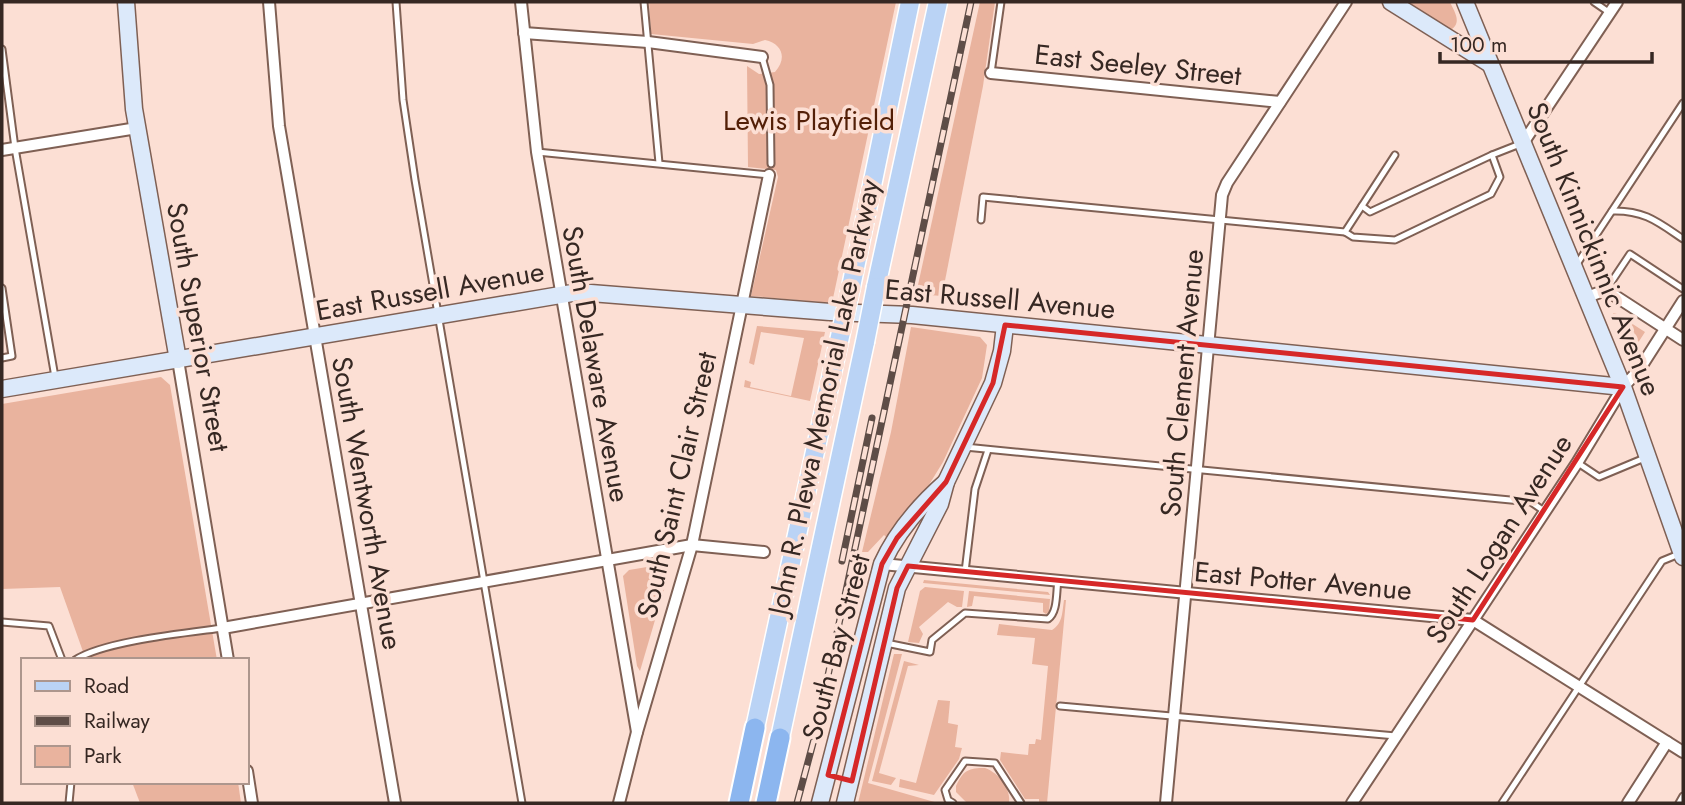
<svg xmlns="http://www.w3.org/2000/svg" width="1685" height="805" font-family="Jost,sans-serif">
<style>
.green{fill:#e9b39e}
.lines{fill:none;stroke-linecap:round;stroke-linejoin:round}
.lane-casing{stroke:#7f6054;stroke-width:9}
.street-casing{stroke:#7f6054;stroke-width:14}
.secondary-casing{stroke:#7f6054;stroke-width:19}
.primary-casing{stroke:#fff;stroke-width:21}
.highway-casing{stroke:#fff;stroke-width:23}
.lane{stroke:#fff;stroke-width:5}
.street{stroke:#fff;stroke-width:10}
.secondary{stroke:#dce9fa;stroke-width:16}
.primary{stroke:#bad3f5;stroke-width:18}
.highway{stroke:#8cb6ef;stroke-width:19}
.rail-casing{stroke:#5e4d47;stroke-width:7}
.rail{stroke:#fcdfd4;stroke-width:4.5;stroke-dasharray:13;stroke-linecap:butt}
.primary-bridge-casing{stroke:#fff;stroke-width:21;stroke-linecap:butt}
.primary-bridge{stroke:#bad3f5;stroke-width:18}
.marked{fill:none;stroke:#d62828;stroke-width:5;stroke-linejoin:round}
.labels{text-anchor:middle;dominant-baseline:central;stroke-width:7;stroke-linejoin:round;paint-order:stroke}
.street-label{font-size:28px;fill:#362823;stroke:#fcdfd4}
.park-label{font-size:28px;fill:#531f07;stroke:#fcdfd4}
</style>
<rect width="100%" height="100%" fill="#fcdfd4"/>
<!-- green -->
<g class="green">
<path d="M649,2H896L832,303L751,296L778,177L776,170L748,167L747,66L759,74L775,72C787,59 783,44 765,40L753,44L651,34Z"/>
<polygon points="980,2 995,2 983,86 942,296 916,294"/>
<path d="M1408,2H1450C1454,11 1462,22 1452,29L1448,28Z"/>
<polygon points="1613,313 1617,314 1645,332 1634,349 1626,348 1623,339 1635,335 1634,332 1622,336"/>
<polygon points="757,326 825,332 810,401 744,387 745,380 751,382 750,387 791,396 804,338 761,332 754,365 749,363"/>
<polygon points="911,327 980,337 987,345 982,378 943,462 927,488 886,537 884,535 868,552 862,552 891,432"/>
<polygon points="161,377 170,385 217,660 86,660 60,587 2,589 2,404"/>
<polygon points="659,565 667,569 668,576 640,671 637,666 623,576 629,570"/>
<polygon points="924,580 1048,592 1050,595 923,583"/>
<polygon points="925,587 964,591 962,607 957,607 948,602 919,627 923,634 919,643 908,642 920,591"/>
<polygon points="969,591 1050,599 1049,612 1046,614 1043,612 1043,603 974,596 972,606 967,607"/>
<path d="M1064,600H1066L1047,803H1039V799H1025L1000,760L1001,752L1028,755L1029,744H1035L1036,739L1041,740L1048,666L1032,664L1035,638L997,635L999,624L1052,630C1063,623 1062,613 1064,600Z"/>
<polygon points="894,654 902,654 868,783 938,803 858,803"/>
<polygon points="904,661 919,665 908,666 879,773 896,778 891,785 872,781"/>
<polygon points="938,700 950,701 948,723 958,725 955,747 962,748 959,759 934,795 899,787 900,779 916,783"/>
<path d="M985,768C999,773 1011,789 1009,803H967L956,792V786C963,770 969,768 985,768Z"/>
<polygon points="132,782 238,782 241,803 140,803"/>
</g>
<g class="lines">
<!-- lane casing -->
<g class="lane-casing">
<g id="lane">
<polyline points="396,2 403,100 415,180 522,803"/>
<polyline points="644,2 659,163"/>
<polyline points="1594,2 1610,13"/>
<polyline points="2,49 15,148 55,377"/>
<polyline points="762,57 770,85 771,164"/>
<polyline points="991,73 1001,2"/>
<polyline points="537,152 769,175"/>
<polyline points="1492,155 1520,144"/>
<path d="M1612,211C1644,210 1658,222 1683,239"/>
<polyline points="981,220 983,197 1345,232 1395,155"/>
<polyline points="1345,232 1353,237 1395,240 1491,194 1500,177 1492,155 1370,212 1362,206"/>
<polyline points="1577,264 1683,103"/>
<polyline points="2,288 12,356 2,358"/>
<polyline points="1606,290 1630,254 1683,289"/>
<polyline points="965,447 1531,502 1544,511"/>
<polyline points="1578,463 1599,477 1647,457"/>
<polyline points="965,572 975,489 988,450"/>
<polyline points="2,622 49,626 62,660"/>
<path d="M886,643L930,652L932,640L965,613L1048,619C1058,612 1056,593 1058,580"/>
<path d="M75,660C104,641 186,633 223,628"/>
<polyline points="1060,706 1396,736"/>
<polyline points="69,803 71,782"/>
<polyline points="953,803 948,800 945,790 965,761 995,763 1021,803"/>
<polyline points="1502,803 1662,561 1679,554"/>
<polyline points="1679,803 1683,796"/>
</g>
</g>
<!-- street casing -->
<g class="street-casing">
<g id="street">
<polyline points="269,2 279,126 395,803"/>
<polyline points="521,2 537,152 637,732"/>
<polyline points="524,33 648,42 762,57"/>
<polyline points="991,73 1280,102"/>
<polyline points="1523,143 1617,2"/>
<polyline points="2,150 137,128"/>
<polyline points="1587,297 1606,290 1683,340"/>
<polyline points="178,360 228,660"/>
<polyline points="882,564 1473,620 1683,752"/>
<polyline points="223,628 692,545 764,552"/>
<polyline points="247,771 252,803"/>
<polyline points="619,803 637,732 692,545 769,175"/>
<polyline points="1166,803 1222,195 1227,183 1346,2"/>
<polyline points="1352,803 1577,463 1623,387 1639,370 1683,301"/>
<polyline points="1628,803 1667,742"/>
</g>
</g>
<!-- secondary casing -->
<g class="secondary-casing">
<g id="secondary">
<polyline points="126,2 134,109 178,360"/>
<polyline points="1391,2 1490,64"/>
<polyline points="1465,2 1623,387 1683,557"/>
<polyline points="2,389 578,292 830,312 912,315 1623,387"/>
<path d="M820,803L882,564C896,533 921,504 946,482"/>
<polyline points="845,803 897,588 940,504 946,482 993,383 1002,351 1005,325"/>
</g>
</g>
<!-- primary casing -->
<g class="primary-casing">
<g id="primary">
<polyline points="851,287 910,2"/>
<polyline points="876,287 938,2"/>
<polyline points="755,728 839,341"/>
<polyline points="780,738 865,342"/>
</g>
</g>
<!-- highway casing -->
<g class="highway-casing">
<g id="highway">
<polyline points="739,803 755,728"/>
<polyline points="766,803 780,738"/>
</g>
</g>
<!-- lane -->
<use href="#lane" class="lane"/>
<!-- street -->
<use href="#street" class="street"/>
<!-- secondary -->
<use href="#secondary" class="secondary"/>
<!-- primary -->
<use href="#primary" class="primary"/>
<!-- highway -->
<use href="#highway" class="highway"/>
<!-- rail casing -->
<g class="rail-casing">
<g id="rail">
<polyline points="842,561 872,418"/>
<polyline points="797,803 816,732 971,2"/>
</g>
</g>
<!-- rail -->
<use href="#rail" class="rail"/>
<!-- primary-bridge casing -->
<g class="primary-bridge-casing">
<g id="primary-bridge">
<polyline points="839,341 851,287"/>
<polyline points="865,342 876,287"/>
</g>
</g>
<!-- primary-bridge -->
<use href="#primary-bridge" class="primary-bridge"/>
</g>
<!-- marked area -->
<path class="marked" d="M1005,325L1623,387L1473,620L908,566L897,588L852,781L828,775L882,564L897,538L946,482L993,383Z"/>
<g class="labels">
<!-- street labels -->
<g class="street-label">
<text transform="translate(1138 65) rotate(6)">East Seeley Street</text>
<text transform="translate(1594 249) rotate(68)">South Kinnickinnic Avenue</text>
<text transform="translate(430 291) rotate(-10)">East Russell Avenue</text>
<text transform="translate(1000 299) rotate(5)">East Russell Avenue</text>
<text transform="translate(198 327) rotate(80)">South Superior Street</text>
<text transform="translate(596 364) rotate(80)">South Delaware Avenue</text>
<text transform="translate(1182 383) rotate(-85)">South Clement Avenue</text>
<text transform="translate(824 397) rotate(-78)">John R. Plewa Memorial Lake Parkway</text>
<text transform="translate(677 485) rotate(-77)">South Saint Clair Street</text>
<text transform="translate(367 503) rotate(80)">South Wentworth Avenue</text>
<text transform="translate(1499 539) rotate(-57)">South Logan Avenue</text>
<text transform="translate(1303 581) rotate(5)">East Potter Avenue</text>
<text transform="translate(836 647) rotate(-75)">South Bay Street</text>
</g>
<!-- park labels -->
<g class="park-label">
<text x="809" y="120">Lewis Playfield</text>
</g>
</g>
<!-- border -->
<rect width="1685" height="805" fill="none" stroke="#362823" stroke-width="7"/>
<!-- legend -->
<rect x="21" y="658" width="228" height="126" fill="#fcdfd4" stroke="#ad968d" stroke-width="2"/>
<rect x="35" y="681" width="35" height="10" fill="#bad3f5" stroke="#ad968d" stroke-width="2"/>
<text x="84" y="693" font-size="21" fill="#362823">Road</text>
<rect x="35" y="716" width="35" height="10" fill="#5e4d47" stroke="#ad968d" stroke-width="2"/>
<text x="84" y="728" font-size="21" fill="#362823">Railway</text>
<rect x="35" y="746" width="35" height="21" fill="#e9b39e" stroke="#ad968d" stroke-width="2"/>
<text x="84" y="763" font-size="21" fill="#362823">Park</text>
<!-- scale -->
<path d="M1440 52v10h212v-10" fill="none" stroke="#362823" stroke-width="3.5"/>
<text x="1450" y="52" font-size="21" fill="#362823" stroke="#fcdfd4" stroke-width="5" paint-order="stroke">100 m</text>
</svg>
